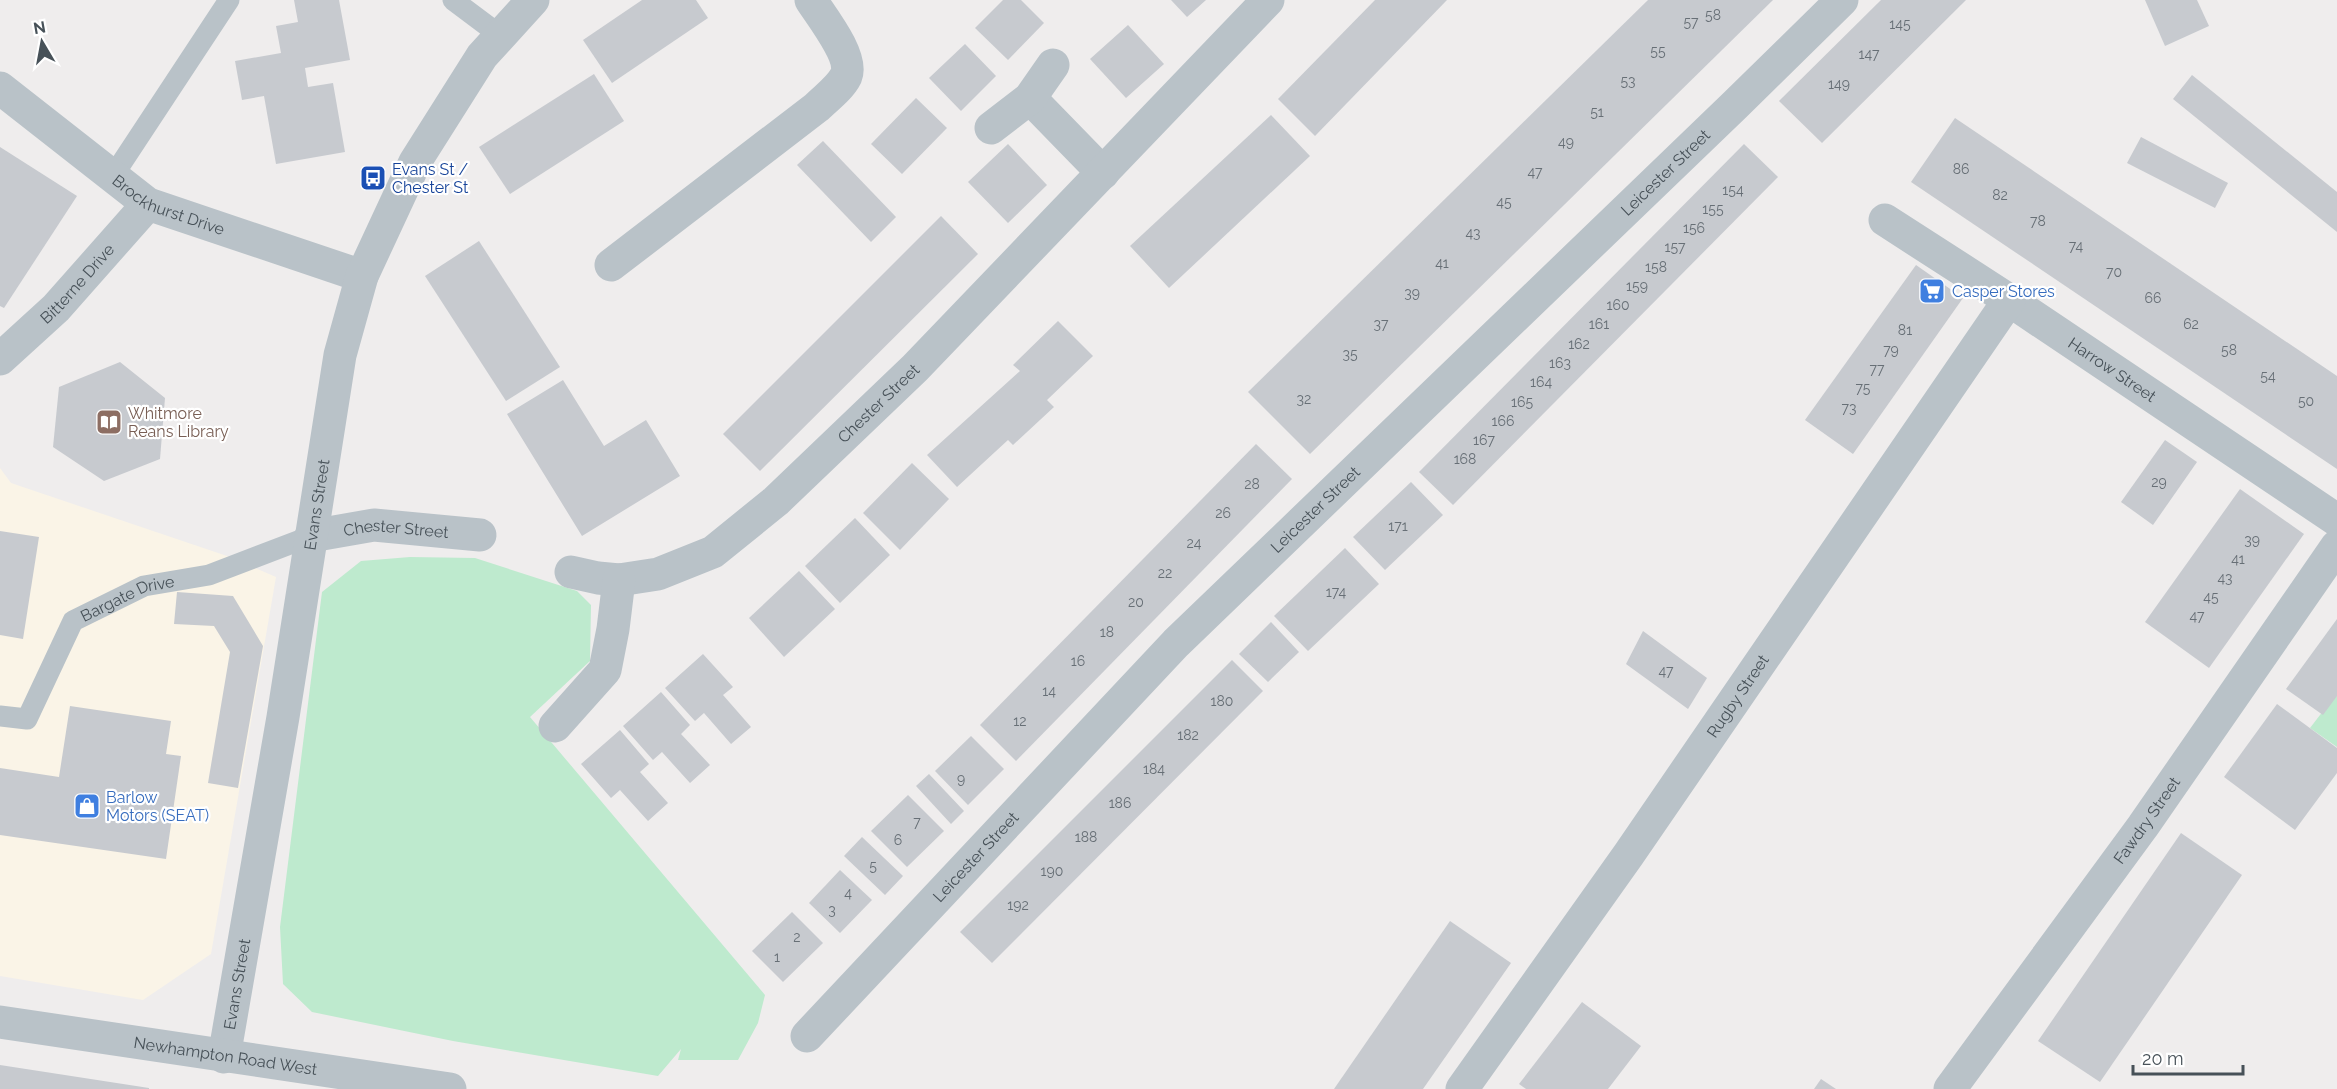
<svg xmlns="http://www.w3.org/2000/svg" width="2337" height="1089" font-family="Raleway,sans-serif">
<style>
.commercial{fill:#faf4e7}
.green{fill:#beeace}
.building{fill:#c7cacf}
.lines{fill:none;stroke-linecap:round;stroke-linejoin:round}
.service{stroke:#b9c2c8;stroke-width:21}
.minor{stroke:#b9c2c8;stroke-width:33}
.tertiary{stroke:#b9c2c8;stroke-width:33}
.labels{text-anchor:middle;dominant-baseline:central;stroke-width:4.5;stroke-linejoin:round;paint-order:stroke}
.number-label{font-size:14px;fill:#676f76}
.transit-label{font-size:16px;fill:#164399;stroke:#fff;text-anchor:start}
.street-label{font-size:16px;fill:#475158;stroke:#fff}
.shop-label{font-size:16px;fill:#366cbe;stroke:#fff;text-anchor:start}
.education-label{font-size:16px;fill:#785e54;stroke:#fff;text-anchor:start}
</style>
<rect width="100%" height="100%" fill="#efeded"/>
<!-- commercial -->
<polygon class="commercial" points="0,468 11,483 230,557 276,577 211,954 143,1000 0,976"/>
<!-- green -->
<g class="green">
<polygon points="410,557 475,558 577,591 591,605 590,661 530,717 765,995 758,1023 738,1060 678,1060 681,1049 658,1076 453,1041 312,1012 283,984 280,927 322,592 361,561"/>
<polygon points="2337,693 2337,747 2310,728"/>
</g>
<!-- building -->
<g class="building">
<polygon points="294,0 339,0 350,60 305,68 308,87 333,83 345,152 276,164 264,96 242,100 235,61 281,53 276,26 298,22"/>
<polygon points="642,0 696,0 708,18 612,83 583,40"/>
<polygon points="1003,0 1021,0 1044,23 1008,60 975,28"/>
<polygon points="1171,0 1206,0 1187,17"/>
<polygon points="1375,0 1447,0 1315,136 1278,99"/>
<polygon points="1648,0 1773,0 1310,454 1248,392"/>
<polygon points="1881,0 1966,0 1822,143 1779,101"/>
<polygon points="2145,0 2197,0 2209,26 2165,46"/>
<polygon points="1128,25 1164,64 1126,98 1090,59"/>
<polygon points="965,44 996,76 961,111 929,78"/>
<polygon points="594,74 624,121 510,194 479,147"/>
<polygon points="2192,75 2337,192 2337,232 2173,99"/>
<polygon points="916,98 947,128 902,174 871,144"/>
<polygon points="1271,115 1310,156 1169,288 1130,246"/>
<polygon points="1955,118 2337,376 2337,469 1911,182"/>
<polygon points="2141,137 2228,183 2215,208 2127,163"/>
<polygon points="823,141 896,217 871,242 797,165"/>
<polygon points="1008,144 1047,185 1008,223 968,182"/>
<polygon points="1744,144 1778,177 1453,505 1419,472"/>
<polygon points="0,147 77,196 4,308 0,306"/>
<polygon points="941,216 978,254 760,471 723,434"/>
<polygon points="479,241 560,367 506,401 425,276"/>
<polygon points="1916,265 1963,298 1853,454 1805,420"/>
<polygon points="1058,321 1093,356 1047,400 1054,407 1013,445 1008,440 957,487 927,455 1020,371 1013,365"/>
<polygon points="120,362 165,398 160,459 104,481 53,447 59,387"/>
<polygon points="563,380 604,446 646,420 680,476 582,536 507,414"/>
<polygon points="2165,440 2197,462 2153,525 2121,502"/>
<polygon points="1256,444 1292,479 1016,761 980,725"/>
<polygon points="912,463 949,499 900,550 863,513"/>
<polygon points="1411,482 1443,515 1385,570 1353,537"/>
<polygon points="2240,489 2304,534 2209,668 2145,622"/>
<polygon points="855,518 890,555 840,603 805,566"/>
<polygon points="0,531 39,537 23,639 0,635"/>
<polygon points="1345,548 1379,584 1308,651 1274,616"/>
<polygon points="799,571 835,609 784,657 749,618"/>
<polygon points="177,592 233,596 263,646 238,788 208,783 230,652 214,626 174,624"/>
<polygon points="2337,619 2337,696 2323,715 2286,689"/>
<polygon points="1271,622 1299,652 1268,682 1239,654"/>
<polygon points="1643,631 1707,678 1688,709 1626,664"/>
<polygon points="703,654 733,687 723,695 751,727 731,744 704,713 695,721 665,688"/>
<polygon points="1232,660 1263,691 992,963 960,932"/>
<polygon points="661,692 690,725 681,734 710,765 690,783 662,752 653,760 623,726"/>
<polygon points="2277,704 2337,748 2337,773 2295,830 2224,777"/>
<polygon points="70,706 171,721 166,754 181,756 166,859 0,835 0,768 59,777"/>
<polygon points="620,730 649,764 640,772 668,803 648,821 620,790 611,798 581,764"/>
<polygon points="971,736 1004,769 968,805 935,771"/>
<polygon points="929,774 964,811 951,824 916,786"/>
<polygon points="908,795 944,831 907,867 871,831"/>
<polygon points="2181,833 2242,875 2100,1082 2038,1041"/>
<polygon points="862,837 903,876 885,895 844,856"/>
<polygon points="840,870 872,900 840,933 809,903"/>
<polygon points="792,912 823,943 783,982 752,951"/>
<polygon points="1450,921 1511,963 1423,1089 1334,1089"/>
<polygon points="1582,1002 1641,1046 1608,1089 1526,1089 1519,1084"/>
<polygon points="0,1065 149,1088 149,1089 0,1089"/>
<polygon points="1821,1079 1836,1089 1814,1089"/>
</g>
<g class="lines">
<!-- service -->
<g class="service">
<polyline points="453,0 501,36"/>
<polyline points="113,176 229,0"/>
<path id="s1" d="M0,716L27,719L73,621L144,586L209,575L311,536"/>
</g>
<!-- minor -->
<g class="minor">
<path id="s2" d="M0,88L148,204L362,276"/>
<polyline points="1030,98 1103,173"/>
<polyline points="991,128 1030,98 1053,65"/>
<path id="s3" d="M1885,220L2009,300L2337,520"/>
<path d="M611,265L817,107C826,98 840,88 846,76C854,57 821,16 811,0"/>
<path id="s4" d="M0,359L56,308L148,204"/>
<path id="s5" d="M311,536L374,525L480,535"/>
<path id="s6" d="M571,572L598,578L619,580L658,574L713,552L776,501L915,368L1268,0"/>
<polyline points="555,726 605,670 613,629 619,580"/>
<path id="s7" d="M807,1036L1176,643L1735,105L1842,0"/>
<path id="s8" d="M224,1057L283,717L340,355L362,276L415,162L482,56L533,0"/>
<path id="s9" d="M1462,1089L1629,854L2009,300"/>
<path id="s10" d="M1950,1089L2143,826L2337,546"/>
</g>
<!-- tertiary -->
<path class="tertiary" id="s11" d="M0,1022L450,1089"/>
</g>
<!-- icons -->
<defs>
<g id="bus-square" transform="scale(1.35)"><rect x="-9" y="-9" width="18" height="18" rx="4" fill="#1a4fb4" stroke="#fff"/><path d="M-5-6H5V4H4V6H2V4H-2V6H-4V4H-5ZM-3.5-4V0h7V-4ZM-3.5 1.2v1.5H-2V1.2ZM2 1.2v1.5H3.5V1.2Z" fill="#fff"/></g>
<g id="supermarket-square" transform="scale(1.35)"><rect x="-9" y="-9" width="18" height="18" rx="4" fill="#3f7fe0" stroke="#fff"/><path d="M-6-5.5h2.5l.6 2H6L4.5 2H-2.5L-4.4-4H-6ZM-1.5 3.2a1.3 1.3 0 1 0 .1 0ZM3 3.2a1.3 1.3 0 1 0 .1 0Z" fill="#fff"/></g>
<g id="library-square" transform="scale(1.35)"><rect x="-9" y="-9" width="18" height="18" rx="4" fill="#8d6e63" stroke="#fff"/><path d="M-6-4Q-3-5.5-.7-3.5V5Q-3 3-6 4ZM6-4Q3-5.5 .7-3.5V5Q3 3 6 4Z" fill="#fff"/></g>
<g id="shop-square" transform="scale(1.35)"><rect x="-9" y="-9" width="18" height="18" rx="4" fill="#3f7fe0" stroke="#fff"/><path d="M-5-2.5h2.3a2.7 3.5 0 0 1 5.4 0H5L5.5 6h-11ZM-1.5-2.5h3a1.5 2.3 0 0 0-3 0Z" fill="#fff"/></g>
</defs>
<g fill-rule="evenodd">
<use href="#bus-square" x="373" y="178"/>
<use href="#supermarket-square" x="1932" y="291"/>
<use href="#library-square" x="109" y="422"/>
<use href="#shop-square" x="87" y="806"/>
</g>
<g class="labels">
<!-- number labels -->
<g class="number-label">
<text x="1713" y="15">58</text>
<text x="1691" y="22">57</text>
<text x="1900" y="24">145</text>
<text x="1658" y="51">55</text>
<text x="1869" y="54">147</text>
<text x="1628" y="81">53</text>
<text x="1839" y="84">149</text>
<text x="1597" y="112">51</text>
<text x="1566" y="142">49</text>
<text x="1961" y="169">86</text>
<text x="1535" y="172">47</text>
<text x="1733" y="190">154</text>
<text x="2000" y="195">82</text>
<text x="1504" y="202">45</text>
<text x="1713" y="209">155</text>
<text x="2038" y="221">78</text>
<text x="1694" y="228">156</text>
<text x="1473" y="233">43</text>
<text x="2076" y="246">74</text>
<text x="1675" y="247">157</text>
<text x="1442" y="263">41</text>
<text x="1656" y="267">158</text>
<text x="2114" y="272">70</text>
<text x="1637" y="286">159</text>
<text x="1412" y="293">39</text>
<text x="2153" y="298">66</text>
<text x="1618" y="305">160</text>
<text x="1381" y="324">37</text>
<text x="1599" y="324">161</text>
<text x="2191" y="324">62</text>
<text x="1905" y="330">81</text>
<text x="1579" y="344">162</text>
<text x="1891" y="350">79</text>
<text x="2229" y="350">58</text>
<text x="1350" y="354">35</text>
<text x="1560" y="363">163</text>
<text x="1877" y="369">77</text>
<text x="2268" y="376">54</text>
<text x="1541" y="382">164</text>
<text x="1863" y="388">75</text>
<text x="1304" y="399">32</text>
<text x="2306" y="401">50</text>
<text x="1522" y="402">165</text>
<text x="1849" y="408">73</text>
<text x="1503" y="421">166</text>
<text x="1484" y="440">167</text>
<text x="1465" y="459">168</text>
<text x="2159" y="482">29</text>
<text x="1252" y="484">28</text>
<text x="1223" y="513">26</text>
<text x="1398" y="526">171</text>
<text x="2252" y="540">39</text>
<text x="1194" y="543">24</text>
<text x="2238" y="559">41</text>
<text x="1165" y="573">22</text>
<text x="2225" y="578">43</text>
<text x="1336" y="592">174</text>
<text x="2211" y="597">45</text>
<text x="1136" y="602">20</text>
<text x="2197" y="616">47</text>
<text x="1107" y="632">18</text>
<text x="1078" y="661">16</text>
<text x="1666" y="671">47</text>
<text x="1049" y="691">14</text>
<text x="1222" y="701">180</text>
<text x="1020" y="721">12</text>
<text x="1188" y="735">182</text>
<text x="1154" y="769">184</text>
<text x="961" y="779">9</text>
<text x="1120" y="803">186</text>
<text x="917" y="822">7</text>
<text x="1086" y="837">188</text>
<text x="898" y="840">6</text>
<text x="873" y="866">5</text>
<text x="1052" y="871">190</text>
<text x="848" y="893">4</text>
<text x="1018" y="905">192</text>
<text x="832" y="910">3</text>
<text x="797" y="937">2</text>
<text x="777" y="957">1</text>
</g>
<!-- transit labels -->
<g class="transit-label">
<text x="392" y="169">Evans St /<tspan x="392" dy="18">Chester St</tspan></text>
</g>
<!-- street labels -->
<g class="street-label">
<text stroke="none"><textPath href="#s7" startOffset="1218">Leicester Street</textPath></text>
<text stroke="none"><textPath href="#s2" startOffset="207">Brockhurst Drive</textPath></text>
<text stroke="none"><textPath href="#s4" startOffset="108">Bitterne Drive</textPath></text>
<text stroke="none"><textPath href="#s3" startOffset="272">Harrow Street</textPath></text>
<text stroke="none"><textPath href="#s6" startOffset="370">Chester Street</textPath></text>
<text stroke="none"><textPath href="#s8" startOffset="560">Evans Street</textPath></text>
<text stroke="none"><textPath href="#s7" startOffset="732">Leicester Street</textPath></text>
<text stroke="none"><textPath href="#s5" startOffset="86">Chester Street</textPath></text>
<text stroke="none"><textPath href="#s1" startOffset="195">Bargate Drive</textPath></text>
<text stroke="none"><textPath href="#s9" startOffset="480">Rugby Street</textPath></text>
<text stroke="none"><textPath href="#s10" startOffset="333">Fawdry Street</textPath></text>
<text stroke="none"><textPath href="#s7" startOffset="246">Leicester Street</textPath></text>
<text stroke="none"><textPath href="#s8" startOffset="74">Evans Street</textPath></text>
<text stroke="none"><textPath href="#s11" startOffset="228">Newhampton Road West</textPath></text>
</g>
<!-- shop labels -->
<g class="shop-label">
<text x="1952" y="291">Casper Stores</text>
<text x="106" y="797">Barlow<tspan x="106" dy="18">Motors (SEAT)</tspan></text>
</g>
<!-- education labels -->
<g class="education-label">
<text x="128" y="413">Whitmore<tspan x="128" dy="18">Reans Library</tspan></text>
</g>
</g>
<!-- north arrow -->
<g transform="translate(42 42) rotate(350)" stroke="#ffffff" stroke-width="4.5" paint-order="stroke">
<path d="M0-4.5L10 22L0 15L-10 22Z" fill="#475158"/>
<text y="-9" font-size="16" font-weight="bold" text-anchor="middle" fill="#475158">N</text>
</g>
<!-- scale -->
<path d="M2133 1065v9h110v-9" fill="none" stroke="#475158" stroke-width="3"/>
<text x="2142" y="1065" font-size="18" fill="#475158" stroke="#ffffff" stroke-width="4.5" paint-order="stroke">20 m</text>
</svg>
